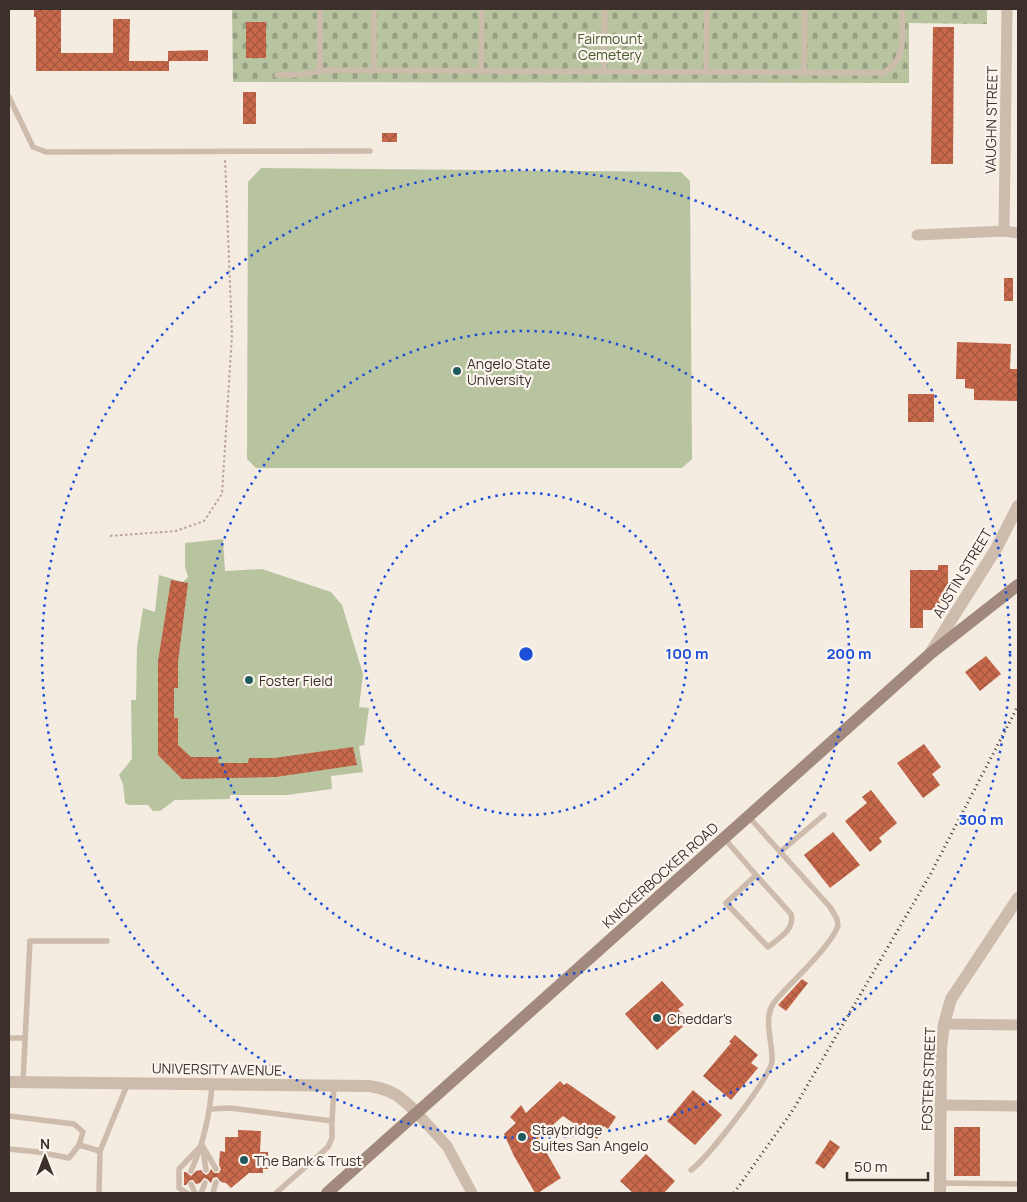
<svg xmlns="http://www.w3.org/2000/svg" width="1027" height="1202" font-family="Manrope,sans-serif">
<style>
.grass{fill:#b8c4a0}
.cemetery{fill:url(#cemetery-stones)}
.building{fill:url(#building-cross-hatch)}
.lines{fill:none;stroke-linecap:round;stroke-linejoin:round}
.path{stroke:#b9a596;stroke-width:2;stroke-dasharray:2.5 2.5;stroke-linecap:butt}
.service{stroke:#cdbbac;stroke-width:5.5}
.minor{stroke:#cdbbac;stroke-width:11}
.tertiary{stroke:#cdbbac;stroke-width:12}
.secondary{stroke:#a18a7d;stroke-width:12}
.rail{stroke:#3b302b;stroke-width:3;stroke-dasharray:1 4;stroke-linecap:butt}
.ring{fill:none;stroke:#1d4ed8;stroke-width:2.5;stroke-dasharray:2.5 5}
.poi-dot{fill:#1f5a5e;stroke:#fbf5ee;stroke-width:2}
.labels{text-anchor:middle;dominant-baseline:central;stroke-width:4.5;stroke-linejoin:round;paint-order:stroke}
.park-label{font-size:14px;fill:#4a5a2e;stroke:#fbf5ee}
.street-label{font-size:14px;fill:#3b302b;stroke:#fbf5ee}
.poi-label{font-size:14px;fill:#3b302b;stroke:#fbf5ee;text-anchor:start}
.centre{fill:#1d4ed8;stroke:#fbf5ee;stroke-width:2.5}
.ring-label{font-size:15px;text-anchor:middle;font-weight:bold;fill:#1d4ed8;stroke:#fbf5ee;stroke-width:4.5;stroke-linejoin:round;paint-order:stroke}
</style>
<defs>
<pattern id="cemetery-stones" width="16" height="16" patternUnits="userSpaceOnUse" patternTransform="scale(1.25)"><rect width="16" height="16" fill="#b8c4a0"/><path d="M2 7V4a2 2 0 0 1 4 0v3zM10 15v-3a2 2 0 0 1 4 0v3z" fill="#97a083"/></pattern>
<pattern id="building-cross-hatch" width="8" height="8" patternUnits="userSpaceOnUse" patternTransform="scale(1.25)"><rect width="8" height="8" fill="#c8694b"/><path d="M0 0l8 8M0 8l8-8" fill="none" stroke="#a4573f"/></pattern>
</defs>
<rect width="100%" height="100%" fill="#f4ebe1"/>
<!-- grass -->
<g class="grass">
<polygon points="261,168 681,172 690,181 692,459 682,468 256,468 247,459 248,182"/>
<polygon points="223,539 225,571 262,569 331,592 342,605 363,674 359,707 369,708 364,745 359,746 363,772 331,776 332,789 287,795 230,795 230,799 175,800 160,811 153,811 148,805 129,805 125,803 123,784 119,775 132,759 131,700 136,700 137,647 143,608 155,612 159,575 183,582 188,577 185,567 185,543"/>
</g>
<!-- cemetery -->
<polygon class="cemetery" points="232,9 987,9 987,24 909,23 909,83 233,82"/>
<!-- building -->
<g class="building">
<polygon points="34,9 61,9 61,53 113,53 113,19 130,19 129,61 169,61 169,71 36,71 36,17 34,17"/>
<rect x="246" y="22" width="20" height="36"/>
<polygon points="933,27 954,27 953,164 931,164"/>
<polygon points="208,50 208,61 168,61 168,51"/>
<rect x="243" y="92" width="13" height="32"/>
<rect x="382" y="133" width="15" height="9"/>
<rect x="1004" y="278" width="9" height="23"/>
<polygon points="957,342 1011,344 1010,369 1018,369 1018,401 974,400 974,389 965,388 965,379 956,379"/>
<rect x="908" y="394" width="26" height="28"/>
<polygon points="938,565 948,565 948,597 940,597 940,610 923,610 923,628 910,628 910,570 938,570"/>
<polygon points="171,580 188,583 178,662 178,688 174,688 174,718 178,718 178,745 191,757 219,757 218,763 248,763 249,758 274,758 353,747 357,765 276,777 182,779 158,755 158,661"/>
<polygon points="986,656 1001,674 980,691 965,672"/>
<polygon points="924,744 941,767 932,774 940,785 923,798 897,763"/>
<polygon points="871,790 897,823 879,838 882,842 870,852 845,821 867,803 862,797"/>
<polygon points="833,832 860,865 830,888 804,855"/>
<polygon points="802,979 808,983 786,1011 778,1005"/>
<polygon points="662,981 684,1005 678,1009 689,1021 657,1050 625,1014"/>
<polygon points="735,1035 758,1055 751,1063 758,1068 731,1100 703,1076 731,1043 729,1042"/>
<polygon points="560,1081 564,1085 567,1083 616,1117 608,1129 604,1126 597,1139 563,1116 538,1138 561,1178 538,1193 535,1193 514,1156 504,1134 516,1123 510,1117 521,1105 526,1113"/>
<polygon points="693,1090 722,1115 695,1145 667,1121"/>
<rect x="954" y="1127" width="26" height="49"/>
<polygon points="238,1130 261,1131 260,1152 268,1152 268,1169 263,1169 263,1173 249,1173 231,1188 226,1183 221,1182 217,1177 213,1178 211,1183 207,1179 204,1178 200,1183 196,1184 193,1180 190,1180 186,1185 184,1185 184,1172 186,1172 191,1176 196,1171 201,1170 203,1173 206,1175 209,1173 211,1169 214,1173 219,1173 221,1169 219,1165 220,1151 225,1152 225,1137 238,1137"/>
<polygon points="830,1140 840,1147 824,1169 815,1163"/>
<polygon points="646,1154 675,1181 664,1193 633,1193 620,1181"/>
</g>
<g class="lines">
<!-- path -->
<polyline class="path" points="110,536 176,531 204,521 222,494 232,335 225,159"/>
<!-- service -->
<g class="service">
<polyline points="320,9 320,72"/>
<polyline points="374,71 374,9"/>
<polyline points="481,71 482,9"/>
<polyline points="604,72 605,9"/>
<polyline points="706,73 707,9"/>
<polyline points="804,73 805,9"/>
<path d="M277,75H297L328,70L883,73C908,60 902,33 902,9"/>
<polyline points="9,97 33,147 46,152 370,151"/>
<path d="M724,838L756,875L726,903L768,947C779,938 795,930 791,914L756,875"/>
<polyline points="780,852 824,815"/>
<polyline points="9,1038 25,1038"/>
<polyline points="23,1082 30,941 107,941"/>
<polyline points="210,1109 230,1108 332,1121 334,1086"/>
<polyline points="9,1116 74,1124 83,1132 79,1145 69,1158 38,1152 9,1149"/>
<polyline points="79,1145 100,1151"/>
<polyline points="202,1145 216,1169"/>
<polyline points="203,1150 206,1170"/>
<path d="M691,1170C707,1159 770,1078 772,1061C773,1043 763,1020 773,1004C776,999 781,995 785,990C801,973 830,946 838,926L837,919L830,907L748,816"/>
<path d="M191,1171C204,1142 210,1116 212,1084"/>
<polyline points="940,1183 1018,1184"/>
<polyline points="191,1184 195,1193"/>
<polyline points="99,1193 100,1151 128,1083"/>
<polyline points="187,1193 179,1188 179,1169 199,1148"/>
<polyline points="201,1193 205,1183"/>
<polyline points="213,1193 216,1182"/>
<polyline points="276,1193 328,1147 332,1138 332,1121"/>
</g>
<!-- minor -->
<g class="minor">
<polyline points="1004,231 1007,9"/>
<polyline points="917,235 1004,231 1018,233"/>
<polyline points="944,1024 1018,1025"/>
<polyline points="941,1105 1018,1106"/>
<polyline points="417,1113 447,1146 472,1193"/>
</g>
<!-- tertiary -->
<g class="tertiary">
<polyline points="931,652 996,549 1018,506"/>
<path d="M9,1082L369,1086C392,1089 401,1097 417,1113"/>
<polyline points="940,1193 941,1048 944,1024 951,999 1018,898"/>
</g>
<!-- secondary -->
<polyline class="secondary" points="327,1193 930,654 1018,585"/>
<!-- rail -->
<polyline class="rail" points="734,1193 793,1110 930,875 1018,706"/>
</g>
<!-- distance rings -->
<g class="ring">
<circle cx="526" cy="654" r="161"/>
<circle cx="526" cy="654" r="323"/>
<circle cx="526" cy="654" r="484"/>
</g>
<!-- markers -->
<g class="poi-dot">
<circle cx="457" cy="371" r="5"/>
<circle cx="249" cy="680" r="5"/>
<circle cx="657" cy="1018" r="5"/>
<circle cx="522" cy="1137" r="5"/>
<circle cx="244" cy="1160" r="5"/>
</g>
<g class="labels">
<!-- park labels -->
<g class="park-label">
<text x="610" y="38">Fairmount<tspan x="610" dy="16">Cemetery</tspan></text>
</g>
<!-- street labels -->
<g class="street-label">
<text transform="translate(991 120) rotate(-89)">VAUGHN STREET</text>
<text transform="translate(962 573) rotate(-59)">AUSTIN STREET</text>
<text transform="translate(660 875) rotate(-42)">KNICKERBOCKER ROAD</text>
<text transform="translate(217 1069) rotate(1)">UNIVERSITY AVENUE</text>
<text transform="translate(928 1079) rotate(-88)">FOSTER STREET</text>
</g>
<!-- poi labels -->
<g class="poi-label">
<text x="467" y="363">Angelo State<tspan x="467" dy="16">University</tspan></text>
<text x="259" y="680">Foster Field</text>
<text x="667" y="1018">Cheddar's</text>
<text x="532" y="1129">Staybridge<tspan x="532" dy="16">Suites San Angelo</tspan></text>
<text x="254" y="1160">The Bank &amp; Trust</text>
</g>
</g>
<circle cx="526" cy="654" r="8" class="centre"/>
<g class="ring-label">
<text x="687" y="659">100 m</text>
<text x="849" y="659">200 m</text>
<text x="981" y="825">300 m</text>
</g>
<!-- border -->
<rect width="1027" height="1202" fill="none" stroke="#3b302b" stroke-width="20"/>
<!-- north arrow -->
<g transform="translate(45 1157)" stroke="#fbf5ee" stroke-width="4" paint-order="stroke">
<path d="M0-4L9 19L0 12L-9 19Z" fill="#3b302b"/>
<text y="-8" font-size="14" font-weight="bold" text-anchor="middle" fill="#3b302b">N</text>
</g>
<!-- scale -->
<path d="M847 1172v8h81v-8" fill="none" stroke="#3b302b" stroke-width="2.5"/>
<text x="854" y="1172" font-size="15" fill="#3b302b" stroke="#fbf5ee" stroke-width="4" paint-order="stroke">50 m</text>
</svg>
